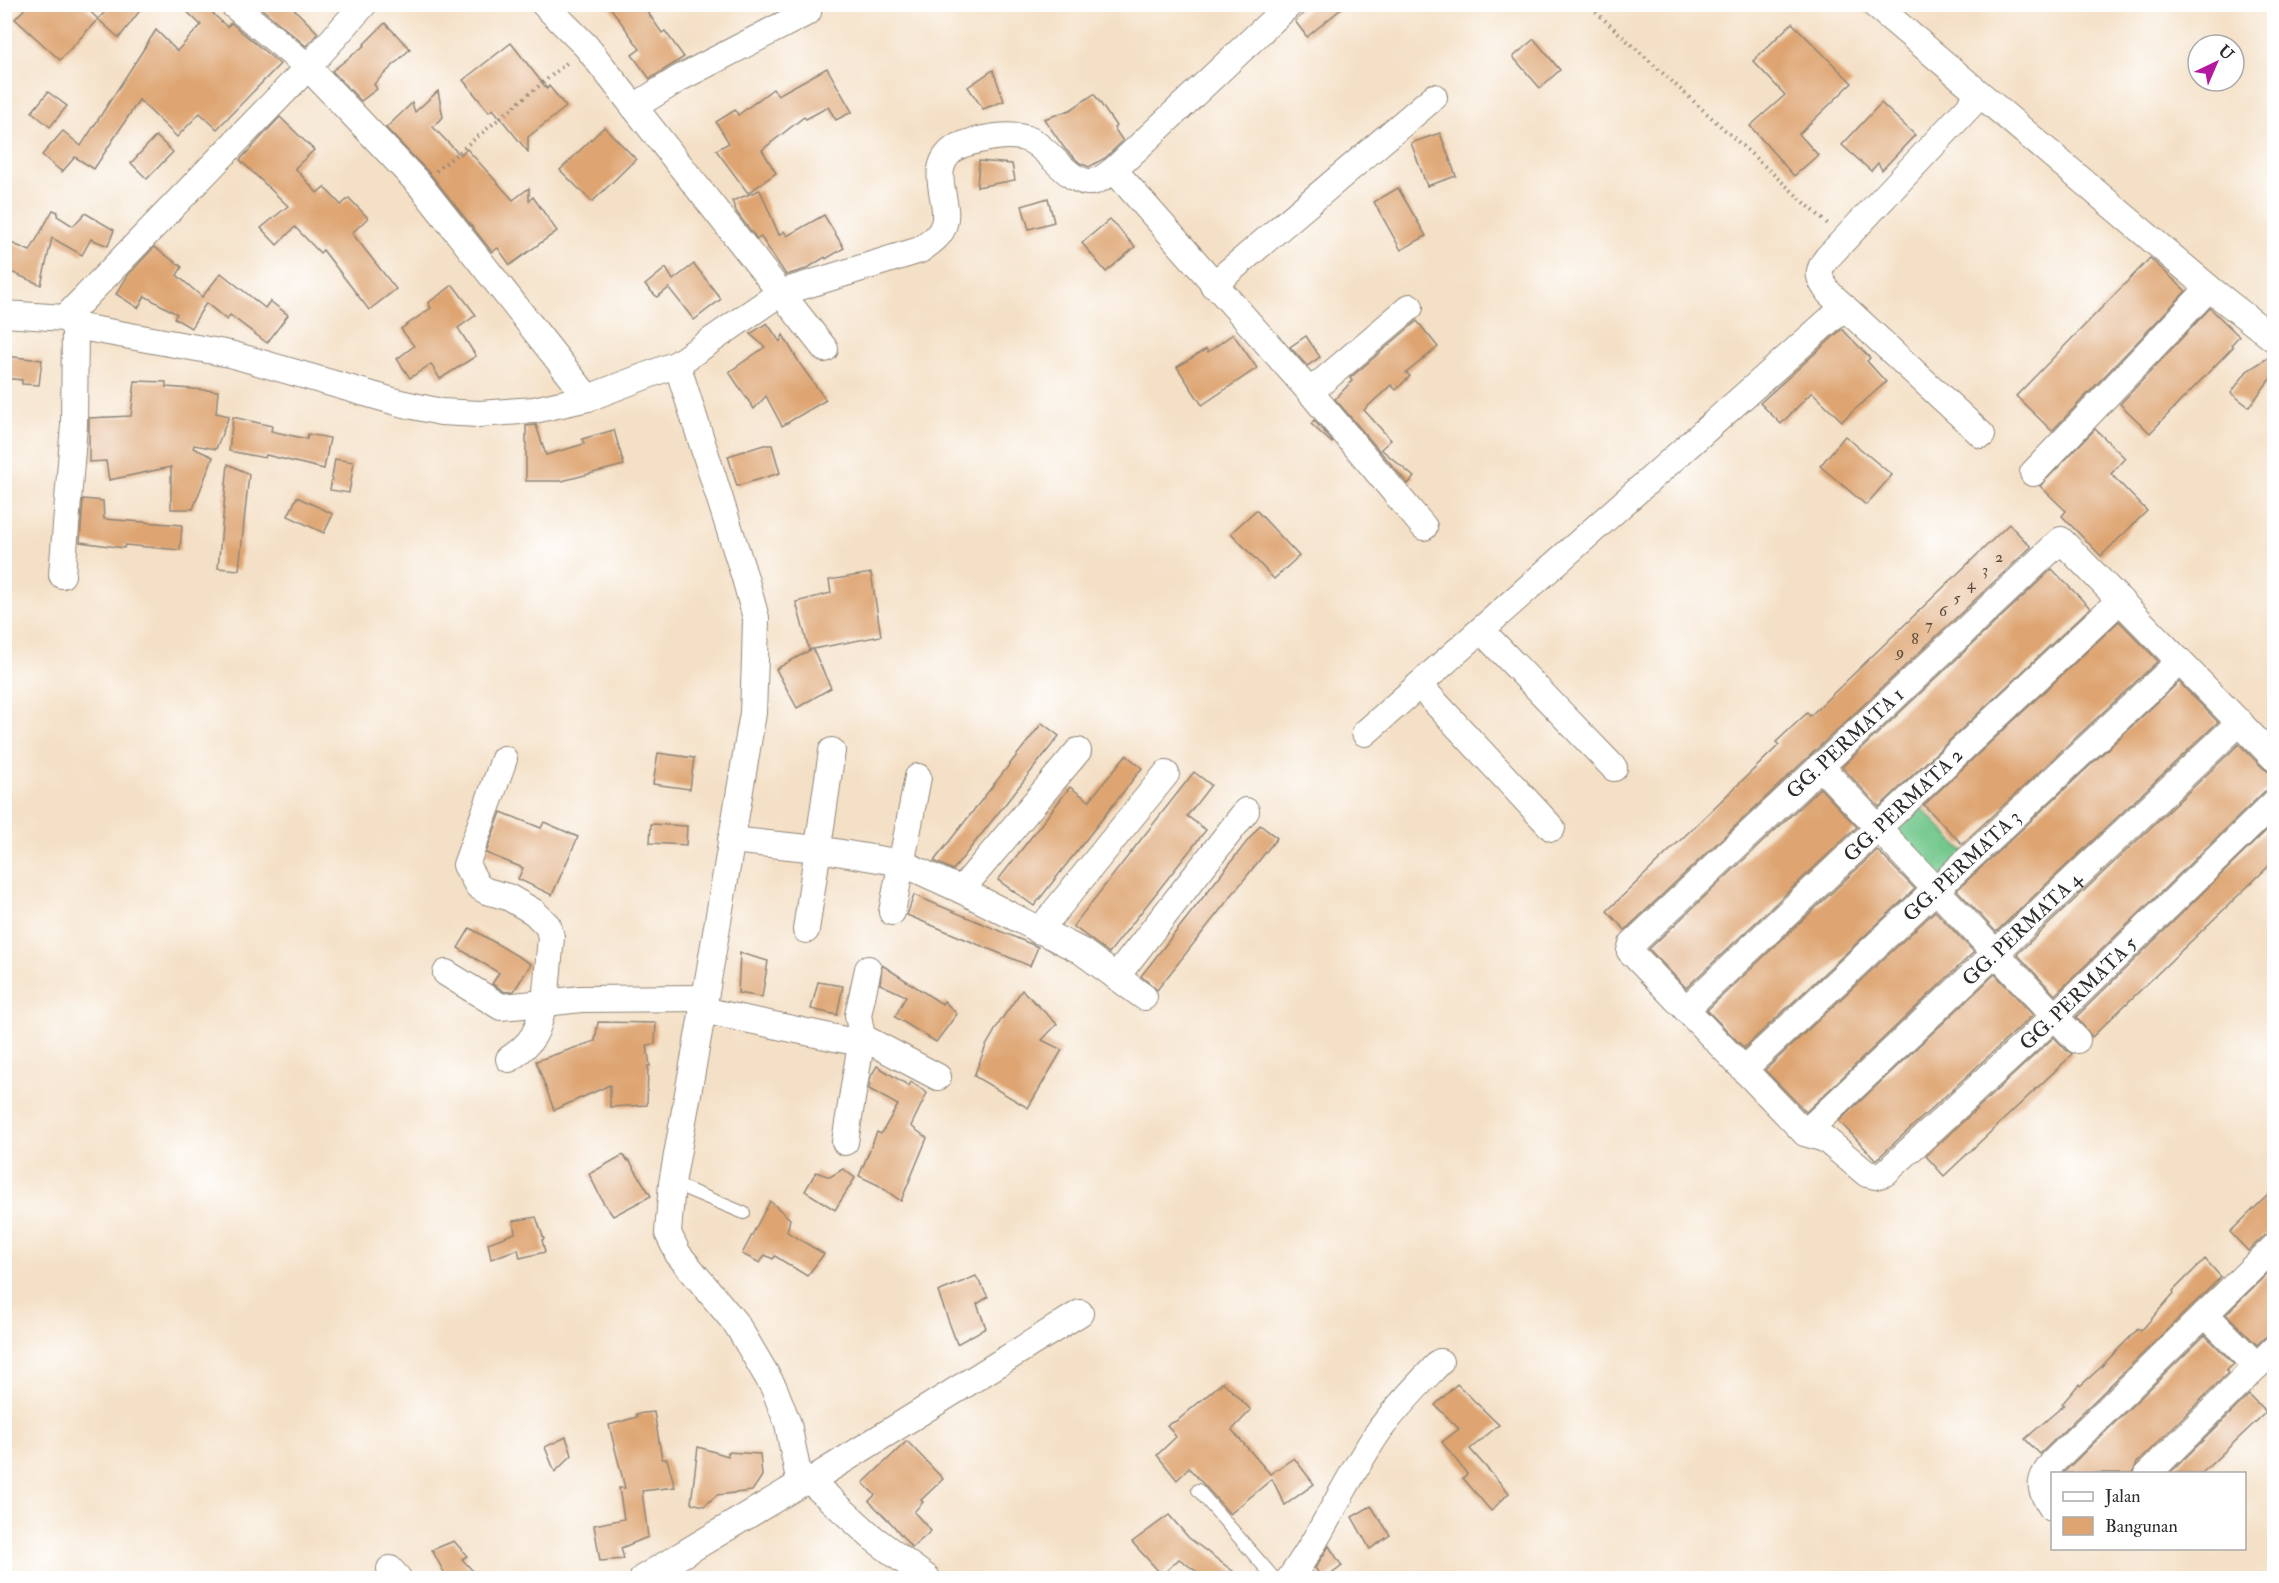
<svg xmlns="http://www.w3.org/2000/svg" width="2279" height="1583" font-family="'IM FELL Double Pica',serif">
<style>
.green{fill:#73c88d;stroke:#4f7a5c;stroke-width:1.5}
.building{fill:#dea471}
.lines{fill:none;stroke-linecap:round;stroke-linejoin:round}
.lane-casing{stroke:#908678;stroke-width:14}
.street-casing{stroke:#908678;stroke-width:28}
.path{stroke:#908678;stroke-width:4;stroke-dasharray:1.5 4.5;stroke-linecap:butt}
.lane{stroke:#fff;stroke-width:12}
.street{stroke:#fff;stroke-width:26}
.labels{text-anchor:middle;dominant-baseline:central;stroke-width:5;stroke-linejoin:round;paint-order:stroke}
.number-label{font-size:16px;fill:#58493c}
.street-label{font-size:20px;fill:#2b2b2b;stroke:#fff}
</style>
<rect width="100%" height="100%" fill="#fff"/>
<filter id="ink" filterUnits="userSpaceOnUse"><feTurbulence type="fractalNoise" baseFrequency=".0167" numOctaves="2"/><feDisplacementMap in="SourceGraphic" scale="12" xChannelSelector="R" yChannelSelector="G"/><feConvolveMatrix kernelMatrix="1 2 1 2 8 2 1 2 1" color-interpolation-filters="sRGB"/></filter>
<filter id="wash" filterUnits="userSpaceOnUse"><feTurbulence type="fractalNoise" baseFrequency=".008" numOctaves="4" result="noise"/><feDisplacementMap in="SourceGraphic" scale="24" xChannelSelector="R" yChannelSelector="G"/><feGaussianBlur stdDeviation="1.35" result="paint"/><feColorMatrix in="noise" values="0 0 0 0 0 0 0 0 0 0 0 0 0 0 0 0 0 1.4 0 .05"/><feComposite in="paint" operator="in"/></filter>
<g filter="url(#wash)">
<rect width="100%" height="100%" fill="#f4e0c6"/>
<!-- green -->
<polygon class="green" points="1918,804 1966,854 1940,879 1892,830"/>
<g id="blocks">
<!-- building -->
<g class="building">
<polygon points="29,4 82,4 98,19 60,60 15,19"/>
<polygon points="113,4 145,4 119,38 98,19"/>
<polygon points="179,4 203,4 227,27 231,23 280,64 217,129 200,113 177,137 139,100 94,169 75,157 62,172 42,155 63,131 81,146 156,30 177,51 201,25"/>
<polygon points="256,4 289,4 318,33 306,46"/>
<polygon points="608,4 642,4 662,33 665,31 684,57 650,79 632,55 640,49"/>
<polygon points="1315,4 1347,4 1307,37 1295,21"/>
<polygon points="385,23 410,49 374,84 377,89 361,101 332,71 365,45 364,44"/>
<polygon points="1792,23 1852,83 1799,134 1818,155 1794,176 1750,126 1785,95 1753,61"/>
<polygon points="1534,39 1560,70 1540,88 1513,57"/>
<polygon points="511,43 547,89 549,86 566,107 528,137 528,152 493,109 489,112 463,80"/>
<polygon points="827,68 852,112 836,120 828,107 806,119 804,117 762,150 776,173 748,193 716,150 729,143 716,122 735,110 738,115 773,89 778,95"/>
<polygon points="993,70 1004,101 983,109 968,87"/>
<polygon points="438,91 443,117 433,127 460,155 467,149 513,200 529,188 529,201 533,197 557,231 510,265 498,248 492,252 432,176 386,128 412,103 415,112"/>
<polygon points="48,92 67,106 50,127 32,112"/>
<polygon points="1094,94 1116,126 1114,128 1123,141 1105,158 1089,167 1080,163 1065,149 1044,119 1070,110"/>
<polygon points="1881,103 1915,135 1882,170 1878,163 1871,171 1842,145"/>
<polygon points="280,117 314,150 295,168 317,193 324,187 341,205 349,198 368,218 352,233 396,289 369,310 323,250 320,253 295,227 277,245 261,228 288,206 240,160"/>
<polygon points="604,127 636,159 592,202 560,170"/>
<polygon points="1440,133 1456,176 1427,186 1411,143"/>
<polygon points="156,136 173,152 147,179 131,163"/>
<polygon points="979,161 1012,164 1015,180 977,187"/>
<polygon points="1398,188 1426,236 1401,250 1374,202"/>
<polygon points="760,190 779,235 784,231 787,236 824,215 844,248 826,259 825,257 806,269 786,275 761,237 757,239 737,213 732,201"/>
<polygon points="1048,198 1054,222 1029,229 1022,206"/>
<polygon points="53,210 58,212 57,216 73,226 85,213 114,230 108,246 91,239 82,255 52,238 41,285 4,269 4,240 30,251"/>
<polygon points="1110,219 1135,247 1106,272 1082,243"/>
<polygon points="154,247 182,267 177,275 202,297 221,273 265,308 270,301 288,315 267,343 230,315 227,320 206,303 191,328 174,318 177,314 145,296 138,308 116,294 129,274"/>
<polygon points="2150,258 2186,291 2052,431 2016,396"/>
<polygon points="694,264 721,299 694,320 669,288 657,297 645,285 666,268 673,280"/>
<polygon points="453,285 476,315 458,328 476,356 440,379 431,364 410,378 397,359 414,346 401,329 431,308 428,303"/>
<polygon points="2210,308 2239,336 2231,345 2233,347 2150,433 2120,404"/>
<polygon points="1417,321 1438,347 1406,373 1410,376 1396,390 1391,385 1364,410 1391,440 1381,449 1414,477 1408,484 1335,399 1352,381 1350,378"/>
<polygon points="767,323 780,342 783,335 800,364 826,400 782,426 766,396 754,409 729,372 765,347 750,334"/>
<polygon points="1842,329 1870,358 1867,361 1886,382 1842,421 1812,392 1781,424 1760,403"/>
<polygon points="1233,334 1257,368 1202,405 1177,367 1206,349 1208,352"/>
<polygon points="1306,336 1320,357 1307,366 1290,347"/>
<polygon points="2274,354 2274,374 2249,407 2231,393 2247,371"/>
<polygon points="4,356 42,360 39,385 22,384 22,380 4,378"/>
<polygon points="135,381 166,382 166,387 218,391 216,413 229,416 216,449 194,445 193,448 213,457 193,509 171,509 171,467 109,480 106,461 89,462 89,418 131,416"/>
<polygon points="233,417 272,426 271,431 307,439 308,434 330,438 324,469 266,455 265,458 229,451"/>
<polygon points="1314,420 1333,442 1332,443 1311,424"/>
<polygon points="536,425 546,455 584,444 582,439 614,430 624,465 562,481 526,481 526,426"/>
<polygon points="2095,429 2125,458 2111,474 2147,511 2101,556 2062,516 2066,511 2040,486"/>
<polygon points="1845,436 1892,475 1866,505 1820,466"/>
<polygon points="764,445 772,445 780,473 737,486 728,456"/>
<polygon points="335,459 354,462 349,493 330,490"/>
<polygon points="228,464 249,474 239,570 218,568"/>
<polygon points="297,497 333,514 324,533 288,516"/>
<polygon points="83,499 103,501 104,519 182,525 180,550 125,545 124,548 80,542"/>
<polygon points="1256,510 1299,556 1274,579 1231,533"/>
<polygon points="2009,524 2031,547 1625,930 1607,911 1779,745 1776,742 1807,713 1810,716"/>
<polygon points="2052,569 2090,608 1879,807 1842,767"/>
<polygon points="871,573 881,636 813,649 831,688 797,708 776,669 812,649 809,650 796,602 831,593 829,580"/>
<polygon points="2119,621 2158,661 1962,844 1924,805"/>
<polygon points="2179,682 2218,722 1996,932 1957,890"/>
<polygon points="1042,723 1059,736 999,812 953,870 934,861"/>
<polygon points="2239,744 2263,768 2274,775 2274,788 2264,792 2055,995 2017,954"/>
<polygon points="658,753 694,758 690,789 653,784"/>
<polygon points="1126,755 1142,768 1034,906 998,880 1070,787 1089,801"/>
<polygon points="1194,772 1211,785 1187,816 1206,830 1109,953 1073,926"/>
<polygon points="1820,788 1857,827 1686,988 1649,949"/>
<polygon points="501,812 541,828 544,822 578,837 552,895 518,879 523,868 486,853"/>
<polygon points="2274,823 2274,861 2092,1037 2076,1017"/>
<polygon points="651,824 687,826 686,845 650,843"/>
<polygon points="1260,825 1277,838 1157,990 1141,976"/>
<polygon points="1877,850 1915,889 1744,1048 1707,1010"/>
<polygon points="914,895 1038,947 1030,966 907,915"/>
<polygon points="1935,911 1974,952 1806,1112 1765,1070"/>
<polygon points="470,928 531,964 514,991 505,992 492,984 499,973 458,948"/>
<polygon points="740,953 768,961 762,997 738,993"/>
<polygon points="882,965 942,1004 944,1001 957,1014 936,1042 895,1017 906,996 880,984"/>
<polygon points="1995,974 2033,1015 1876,1160 1839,1121"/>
<polygon points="818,982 843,986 837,1015 811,1009"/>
<polygon points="1022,990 1057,1024 1042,1040 1062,1050 1028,1108 974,1076 986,1046 1001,1020"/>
<polygon points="598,1022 656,1023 655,1044 647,1045 650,1066 648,1066 647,1105 610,1107 610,1085 554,1110 536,1061 595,1041"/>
<polygon points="2054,1037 2066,1050 2073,1054 1944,1176 1926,1156"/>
<polygon points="877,1066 909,1086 911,1082 927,1093 911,1126 927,1138 901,1201 878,1185 859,1176 877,1132 881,1134 898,1105 869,1089 871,1076"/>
<polygon points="623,1155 628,1161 629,1160 651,1196 613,1216 603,1202 589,1174"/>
<polygon points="843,1169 855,1178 835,1210 805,1191 816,1172 830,1177"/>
<polygon points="2274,1189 2274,1232 2264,1236 2248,1251 2230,1232"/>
<polygon points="770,1201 790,1219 787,1232 824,1254 807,1276 775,1256 773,1259 765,1255 760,1263 742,1254"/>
<polygon points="536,1217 544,1239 542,1240 545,1252 520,1258 518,1249 491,1259 488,1243 515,1233 513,1221"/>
<polygon points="2205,1259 2221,1277 2040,1454 2025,1439 2064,1405 2062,1404 2079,1384 2080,1386 2099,1369 2138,1329 2141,1331 2174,1293 2173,1291"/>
<polygon points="2274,1267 2274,1334 2264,1338 2257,1345 2226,1314"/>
<polygon points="976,1276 988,1297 977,1304 986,1328 957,1344 938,1292"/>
<polygon points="2205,1335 2234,1364 2226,1371 2228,1373 2137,1463 2133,1473 2063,1473"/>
<polygon points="1223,1382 1251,1410 1232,1430 1270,1474 1294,1458 1314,1484 1285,1505 1272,1479 1230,1514 1189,1468 1177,1480 1157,1455 1176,1437 1167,1425 1178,1420"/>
<polygon points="1457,1384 1499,1425 1470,1449 1509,1493 1491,1511 1463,1478 1467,1474 1442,1442 1459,1429 1435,1405"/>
<polygon points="2249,1395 2266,1412 2202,1473 2170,1473"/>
<polygon points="654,1412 662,1459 667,1459 675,1487 642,1491 648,1537 621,1548 624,1559 600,1561 594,1525 624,1519 619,1488 625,1488 609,1425 637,1417 636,1414"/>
<polygon points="566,1437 572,1455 555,1472 545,1447"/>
<polygon points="907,1441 943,1479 921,1500 923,1502 914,1512 931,1531 912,1548 892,1524 869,1501 875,1495 863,1483"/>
<polygon points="698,1447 728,1456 728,1452 760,1454 762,1476 752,1491 717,1495 704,1506 691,1503"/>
<polygon points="1371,1506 1390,1535 1370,1549 1352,1517"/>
<polygon points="1169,1515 1189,1538 1242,1578 1206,1578 1179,1559 1162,1575 1132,1542"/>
<polygon points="454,1541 467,1556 462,1559 479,1578 447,1578 432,1550"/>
<polygon points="1329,1546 1342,1566 1326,1578 1322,1578 1315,1568"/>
</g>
</g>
</g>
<g filter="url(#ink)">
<use href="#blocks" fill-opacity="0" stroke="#908678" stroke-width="1.5"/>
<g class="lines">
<!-- lane casing -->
<g class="lane-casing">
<g id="lane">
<polyline points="672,1183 744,1213"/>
<polyline points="1198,1490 1274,1578"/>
</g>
</g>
<!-- street casing -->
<g class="street-casing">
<g id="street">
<polyline points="232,4 308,67 420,185 588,398"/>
<polyline points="544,4 586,46 825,349"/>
<polyline points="1874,4 2209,288 2274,339"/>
<path d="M1980,95L1827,258C1815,273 1819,278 1829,293L1982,435"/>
<polyline points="634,107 680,78 808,12"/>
<polyline points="1114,170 1310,392 1424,527"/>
<polyline points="1213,285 1434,97"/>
<path d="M4,314L65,318L75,326L230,354L400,403L441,412L479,414L534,410L588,398L677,364L780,293L920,250C930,243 941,236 944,224C951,201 926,170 954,149C962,143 975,141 984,139C998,136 1016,134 1030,140C1050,149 1074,192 1098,180C1104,178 1109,173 1114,170L1290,4"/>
<polyline points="65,318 308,67 364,4"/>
<polyline points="677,364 745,578 756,618 755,659 753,713 705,998 672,1183 668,1233 678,1254 737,1325 774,1388 788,1424 800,1484"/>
<polyline points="1310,392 1410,307"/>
<polyline points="2033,473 2209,288"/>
<polyline points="62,575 74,425 75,326"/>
<polyline points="1481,630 1614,768"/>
<polyline points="1419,685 1552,828"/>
<polyline points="1365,733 1844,307"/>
<path id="s1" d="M2274,758L2061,540L1632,944L1630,951L1805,1133L1825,1139L1867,1174L1876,1176L1885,1173L2055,1016L2274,803"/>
<polyline points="504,759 466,865 478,886 486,891 508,897 534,912 548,926 551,937 545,1003 581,999 705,998"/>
<polyline points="1820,766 2077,1040"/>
<polyline points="731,840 818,849 902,863 961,890 1081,951 1144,997"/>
<polyline points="961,890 1078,751"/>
<polyline points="892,912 918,777"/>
<polyline points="806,930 832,751"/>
<polyline points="1039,931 1166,774"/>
<polyline points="868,969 858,1015 862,1037 938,1077"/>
<polyline points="446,973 501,1007 545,1003"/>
<polyline points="1116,977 1246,811"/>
<path id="s2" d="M1686,1009L2120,600"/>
<polyline points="702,1010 840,1039 851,1041 862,1037 845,1142"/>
<path d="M509,1059C533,1043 539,1031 543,1003"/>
<path id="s3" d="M1744,1069L2180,661"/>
<path id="s4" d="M1805,1133L2240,722"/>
<polyline points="2205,1314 2257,1366"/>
<polyline points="2148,1474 2274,1349"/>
<polyline points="810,1481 873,1538 927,1578"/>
<path d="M2052,1508C2038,1487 2038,1482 2053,1462L2274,1247"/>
<polyline points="390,1569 398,1578"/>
<polyline points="643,1578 800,1484 810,1481 1080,1313"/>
<path d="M1290,1578C1325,1531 1347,1476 1381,1428C1399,1404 1420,1383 1440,1362"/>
</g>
</g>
<!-- path -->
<g class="path">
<polyline points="1587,4 1828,224"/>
<polyline points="436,171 569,61"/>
</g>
<!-- lane -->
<use href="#lane" class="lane"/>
<!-- street -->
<use href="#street" class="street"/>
</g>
</g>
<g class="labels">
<!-- number labels -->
<g class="number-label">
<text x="1999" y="557">2</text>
<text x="1985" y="570">3</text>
<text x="1971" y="584">4</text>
<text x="1957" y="598">5</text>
<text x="1943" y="611">6</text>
<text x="1929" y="625">7</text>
<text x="1915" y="639">8</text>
<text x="1900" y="652">9</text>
</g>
<!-- street labels -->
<g class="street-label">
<text transform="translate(1845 743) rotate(-43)">GG. PERMATA 1</text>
<text stroke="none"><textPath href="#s2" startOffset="298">GG. PERMATA 2</textPath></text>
<text stroke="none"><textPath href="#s3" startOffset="298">GG. PERMATA 3</textPath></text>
<text stroke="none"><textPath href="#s4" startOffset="298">GG. PERMATA 4</textPath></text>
<text stroke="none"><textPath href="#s1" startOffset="1512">GG. PERMATA 5</textPath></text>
</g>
</g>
<!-- margin -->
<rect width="2279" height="1583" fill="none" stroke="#fff" stroke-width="24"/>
<!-- legend -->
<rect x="2051" y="1472" width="195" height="78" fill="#ffffff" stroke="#aaaaaa" stroke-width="1.5"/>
<rect x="2063" y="1492" width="30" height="9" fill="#ffffff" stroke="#aaaaaa" stroke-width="1.5"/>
<text x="2105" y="1502" font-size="18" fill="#2b2b2b">Jalan</text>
<rect x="2063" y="1517" width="30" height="18" fill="#dea471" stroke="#aaaaaa" stroke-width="1.5"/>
<text x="2105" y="1532" font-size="18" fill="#2b2b2b">Bangunan</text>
<!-- north arrow -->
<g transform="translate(2216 63) rotate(44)"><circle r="28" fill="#ffffff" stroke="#aaaaaa" stroke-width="1.5"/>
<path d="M0-4.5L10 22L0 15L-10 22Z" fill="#b5179e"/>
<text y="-9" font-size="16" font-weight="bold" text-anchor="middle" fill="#2b2b2b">U</text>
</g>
</svg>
